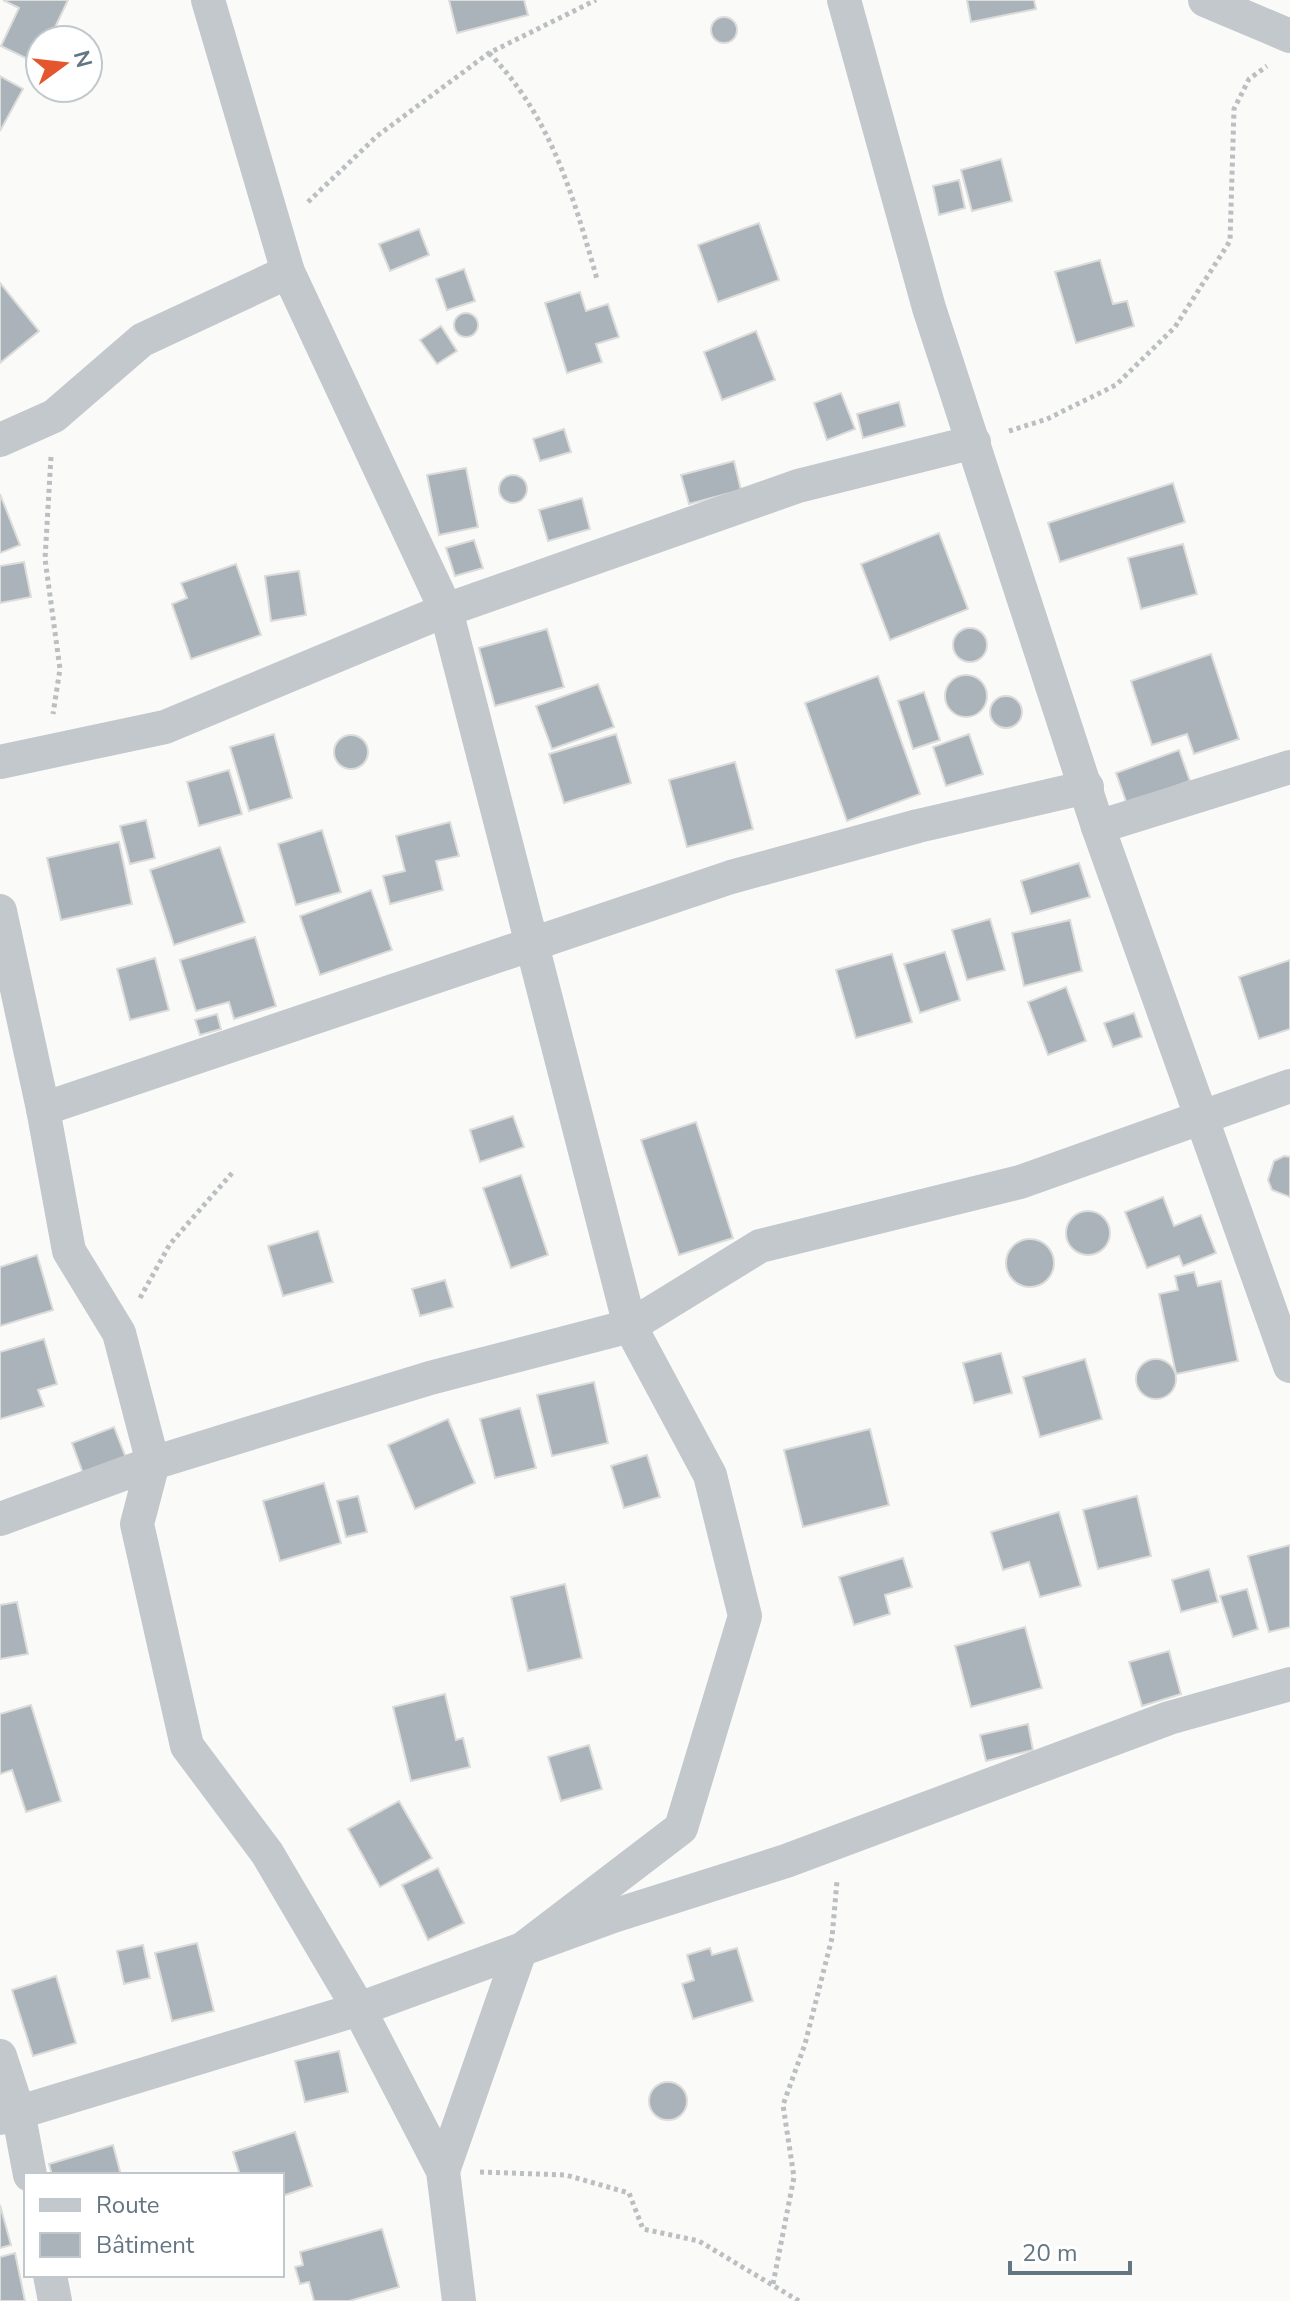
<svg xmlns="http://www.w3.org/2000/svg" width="1290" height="2301" font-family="'Nunito Sans',sans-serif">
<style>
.building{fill:#aab3b9;stroke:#dcdcda;stroke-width:2}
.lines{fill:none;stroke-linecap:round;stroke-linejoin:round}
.path{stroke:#bbbfc2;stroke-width:5;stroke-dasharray:4 4;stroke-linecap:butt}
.minor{stroke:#c3c8cc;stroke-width:34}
</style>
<rect width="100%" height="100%" fill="#fafaf8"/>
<!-- building -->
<g class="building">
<polygon points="3,0 68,0 49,40 40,40 38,64 1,46 19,8"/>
<polygon points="449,0 524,0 528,15 457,33"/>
<polygon points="967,0 1034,0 1036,9 971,22"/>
<circle cx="724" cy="30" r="13"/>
<polygon points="0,76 23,89 0,131"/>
<polygon points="1001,159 1012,201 972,211 961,170"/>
<polygon points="959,180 965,208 939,215 933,186"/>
<polygon points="759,223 779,280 718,302 698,245"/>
<polygon points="419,229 429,255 390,271 379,244"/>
<polygon points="1100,260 1113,304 1127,301 1134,326 1076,343 1055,272"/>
<polygon points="464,269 475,301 447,310 436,279"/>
<polygon points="0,283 39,331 0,363"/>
<polygon points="580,292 586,311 608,304 619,337 596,344 602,362 567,373 545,303"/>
<circle cx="466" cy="325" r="12"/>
<polygon points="441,326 457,351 437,364 420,340"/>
<polygon points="756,331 775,380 722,400 704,352"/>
<polygon points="841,393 855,429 827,440 814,403"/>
<polygon points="899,402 905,426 863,438 857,414"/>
<polygon points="564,429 571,452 540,461 533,439"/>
<polygon points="734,461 741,490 689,504 681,475"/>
<polygon points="466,468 478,527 439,535 427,475"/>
<circle cx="513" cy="489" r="14"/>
<polygon points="1173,483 1185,522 1060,562 1048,523"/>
<polygon points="0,494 20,545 0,553"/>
<polygon points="582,498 590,529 548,541 539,510"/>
<polygon points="939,533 968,609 890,640 861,564"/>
<polygon points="474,540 483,568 455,576 446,548"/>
<polygon points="1183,544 1197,594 1141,609 1128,558"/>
<polygon points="24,562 31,597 0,603 0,566"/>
<polygon points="236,564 261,635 191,659 172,604 187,598 181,583"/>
<polygon points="299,571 306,615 271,621 265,576"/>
<circle cx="970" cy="645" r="17"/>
<polygon points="547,629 564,687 495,706 479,648"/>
<polygon points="1211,654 1239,739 1194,754 1187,734 1152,745 1131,681"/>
<circle cx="966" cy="696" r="21"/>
<polygon points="878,676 920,794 847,821 805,703"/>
<polygon points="598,684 614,727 552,749 536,706"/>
<polygon points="924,692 940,740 913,749 898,701"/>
<circle cx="1006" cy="712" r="16"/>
<polygon points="274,734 292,798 249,811 230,747"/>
<polygon points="616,734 631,783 564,803 549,754"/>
<polygon points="969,734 983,774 946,786 933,747"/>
<circle cx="351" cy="752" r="17"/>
<polygon points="1179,750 1190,781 1127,804 1116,773"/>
<polygon points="735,762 753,829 687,847 669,780"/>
<polygon points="229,770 242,814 199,826 187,782"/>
<polygon points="146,820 155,858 130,864 120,826"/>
<polygon points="450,822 459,856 436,861 443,890 390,904 383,876 405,871 396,836"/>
<polygon points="322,830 341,892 296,905 278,844"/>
<polygon points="119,842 132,904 61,920 47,858"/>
<polygon points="220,847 245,922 174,945 150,870"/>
<polygon points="1079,863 1090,897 1031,914 1021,881"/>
<polygon points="371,890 392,950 320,975 300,916"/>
<polygon points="990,919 1005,970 967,980 952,930"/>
<polygon points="1070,920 1082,971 1024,986 1012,933"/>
<polygon points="255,937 276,1006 234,1019 229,1002 196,1011 180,960"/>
<polygon points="945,952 960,1000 920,1013 904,964"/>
<polygon points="892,954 912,1022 856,1038 836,970"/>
<polygon points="155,958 169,1010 130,1020 117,969"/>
<polygon points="1290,960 1290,1029 1259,1039 1239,977"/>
<polygon points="1066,987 1086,1041 1048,1055 1028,1002"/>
<polygon points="1134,1013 1142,1037 1113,1047 1104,1023"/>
<polygon points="217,1014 221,1029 200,1035 195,1020"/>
<polygon points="513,1116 524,1147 480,1162 470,1130"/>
<polygon points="696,1122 733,1238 679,1255 641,1140"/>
<polygon points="1284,1156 1290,1157 1290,1197 1272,1190 1268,1180 1274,1161"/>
<polygon points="521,1175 548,1255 511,1268 483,1188"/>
<polygon points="1163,1197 1174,1226 1201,1215 1216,1253 1183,1266 1179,1256 1147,1268 1125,1212"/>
<circle cx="1088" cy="1233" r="22"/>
<polygon points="318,1231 333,1282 283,1296 268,1246"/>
<circle cx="1030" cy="1263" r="24"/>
<polygon points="37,1255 53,1310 0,1326 0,1267"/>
<polygon points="1194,1272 1198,1286 1221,1281 1238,1361 1176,1374 1159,1294 1178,1290 1175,1276"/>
<polygon points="445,1280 453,1307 420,1316 412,1289"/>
<polygon points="44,1339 57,1384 38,1390 44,1406 0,1419 0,1352"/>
<polygon points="1001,1353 1012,1393 974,1403 963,1363"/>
<circle cx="1156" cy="1379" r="20"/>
<polygon points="1085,1359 1102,1419 1040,1437 1023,1377"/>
<polygon points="594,1382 608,1443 552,1456 537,1395"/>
<polygon points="520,1408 536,1468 495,1478 480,1419"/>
<polygon points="448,1419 475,1483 415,1509 388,1445"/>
<polygon points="114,1427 126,1458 83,1473 72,1443"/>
<polygon points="870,1429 889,1505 803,1527 784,1450"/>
<polygon points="647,1455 660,1497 624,1508 611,1466"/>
<polygon points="324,1483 341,1543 280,1561 263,1501"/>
<polygon points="358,1496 367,1532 346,1537 337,1501"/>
<polygon points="1137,1496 1151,1556 1098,1569 1083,1510"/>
<polygon points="1059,1512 1081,1586 1040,1597 1029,1562 1003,1570 991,1532"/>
<polygon points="1290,1545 1290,1627 1269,1632 1248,1556"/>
<polygon points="903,1558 912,1587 885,1595 890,1614 854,1625 839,1577"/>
<polygon points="1209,1569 1218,1602 1181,1612 1172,1580"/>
<polygon points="565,1584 582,1658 528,1671 511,1597"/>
<polygon points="1247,1589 1258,1629 1233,1637 1220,1596"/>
<polygon points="17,1602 28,1654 0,1659 0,1605"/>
<polygon points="1025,1627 1042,1688 971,1707 955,1646"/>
<polygon points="1169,1651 1181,1694 1142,1706 1129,1662"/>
<polygon points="445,1694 456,1740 463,1738 470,1767 411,1781 393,1707"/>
<polygon points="31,1705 61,1801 26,1812 12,1770 0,1774 0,1714"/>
<polygon points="1028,1724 1033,1750 986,1761 980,1735"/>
<polygon points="589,1745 602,1789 561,1801 548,1757"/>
<polygon points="399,1801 432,1858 380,1887 348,1829"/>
<polygon points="438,1868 464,1923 428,1940 402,1885"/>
<polygon points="197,1943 214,2011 172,2021 155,1953"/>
<polygon points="143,1945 150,1978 124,1984 117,1951"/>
<polygon points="710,1948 712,1955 737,1948 753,2001 693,2019 682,1984 694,1980 687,1955"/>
<polygon points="56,1976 76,2043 33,2056 12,1990"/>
<polygon points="339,2051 348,2092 305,2102 295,2061"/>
<circle cx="668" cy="2101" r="19"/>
<polygon points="295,2132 312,2186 282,2196 282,2175 240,2175 233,2152"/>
<polygon points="113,2145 121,2175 52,2175 49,2164"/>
<polygon points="0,2205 11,2245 0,2248"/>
<polygon points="382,2229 399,2287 349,2301 314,2301 309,2282 300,2284 295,2267 303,2265 300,2252"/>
<polygon points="15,2253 25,2301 0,2301 0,2257"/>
</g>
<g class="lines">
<!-- path -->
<g class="path">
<path d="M489,53C551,117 573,195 597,279"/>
<polyline points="308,202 377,136 489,53 596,0"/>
<polyline points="1009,431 1047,419 1116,385 1175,327 1230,241 1234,109 1249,79 1267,66"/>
<polyline points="51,457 45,559 60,669 53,714"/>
<polyline points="140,1298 170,1244 232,1173"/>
<polyline points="480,2172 566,2175 629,2193 643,2229 699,2241 799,2301"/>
<polyline points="773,2284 794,2177 783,2105 805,2044 832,1938 837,1881"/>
</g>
<!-- minor -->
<g class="minor">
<polyline points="208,0 288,272 446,610 630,1326 710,1475 745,1616 681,1828 520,1951 443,2171"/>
<polyline points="844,0 929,308 1098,827 1290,1366"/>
<polyline points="1205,0 1290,36"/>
<polyline points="0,440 54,416 142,340 288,272"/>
<polyline points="0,762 165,727 446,610 798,486 974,442"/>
<polyline points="1098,827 1290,767"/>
<polyline points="0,911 43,1109 69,1251 119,1333 153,1463 137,1524 187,1746 267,1853 359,2009 443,2171 459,2301"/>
<polyline points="43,1109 731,877 918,826 1087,787"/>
<polyline points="0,1519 153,1463 430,1378 630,1326 760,1246 1020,1182 1290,1086"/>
<polyline points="0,2056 18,2111 30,2175"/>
<polyline points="0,2118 359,2009 613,1916 786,1861 1169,1718 1290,1684"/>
<polyline points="50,2275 55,2301"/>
</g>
</g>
<!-- legend -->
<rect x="24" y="2173" width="260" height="104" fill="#ffffff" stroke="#c1c8cd" stroke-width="2"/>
<rect x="40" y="2199" width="40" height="12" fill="#c3c8cc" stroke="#c1c8cd" stroke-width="2"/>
<text x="96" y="2213" font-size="24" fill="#657683">Route</text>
<rect x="40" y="2233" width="40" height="24" fill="#aab3b9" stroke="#c1c8cd" stroke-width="2"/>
<text x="96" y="2253" font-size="24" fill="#657683">Bâtiment</text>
<!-- north arrow -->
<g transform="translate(64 64) rotate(75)"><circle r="38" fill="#ffffff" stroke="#c1c8cd" stroke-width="2"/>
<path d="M0-6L14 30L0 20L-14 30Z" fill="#e4572e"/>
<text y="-12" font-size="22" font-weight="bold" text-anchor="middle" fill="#657683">N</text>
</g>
<!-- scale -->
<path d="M1010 2261v12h120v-12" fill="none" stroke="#657683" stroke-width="4"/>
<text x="1022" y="2261" font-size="24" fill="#657683" stroke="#ffffff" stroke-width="6" paint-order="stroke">20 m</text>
</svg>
